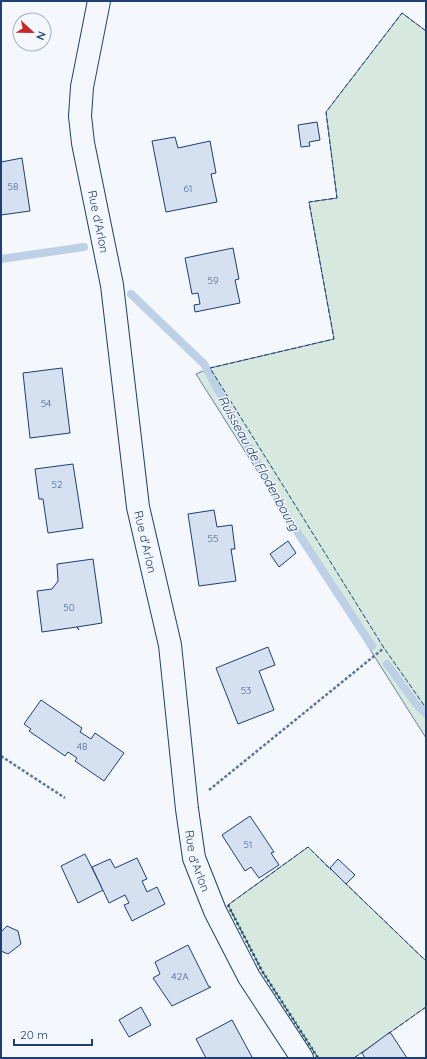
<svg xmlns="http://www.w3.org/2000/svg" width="427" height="1059" font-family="Quicksand,sans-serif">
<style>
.green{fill:#d7e8df;stroke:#687fa3}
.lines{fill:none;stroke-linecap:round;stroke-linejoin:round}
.stream{stroke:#bed0e5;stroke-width:8}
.building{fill:#d5e0f0;stroke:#1d3f73}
.tertiary-casing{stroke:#1d3f73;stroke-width:24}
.path{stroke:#5e769c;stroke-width:2.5;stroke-dasharray:3 2;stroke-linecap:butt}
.tertiary{stroke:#f4f7fb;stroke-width:22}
.hedge{stroke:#2c6c60;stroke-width:3;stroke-dasharray:2 3;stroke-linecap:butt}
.fence{stroke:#1d3f73;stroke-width:1;stroke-dasharray:5 2;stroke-linecap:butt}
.labels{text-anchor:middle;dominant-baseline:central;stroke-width:3;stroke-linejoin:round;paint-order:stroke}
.number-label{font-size:10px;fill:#4b6792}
.street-label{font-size:12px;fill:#1d3f73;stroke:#f4f7fb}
.water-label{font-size:13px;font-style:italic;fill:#1d3f73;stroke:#f4f7fb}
</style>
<rect width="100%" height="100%" fill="#f4f7fb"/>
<!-- green -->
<g class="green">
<polygon points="402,13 426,31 426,738 196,374 210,368 334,339 309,202 337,198 326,112"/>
<polygon points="308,847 426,961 426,1007 354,1058 318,1058 262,971 228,905"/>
</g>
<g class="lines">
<!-- stream -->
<g class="stream">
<polyline points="1,259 84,247"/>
<polyline points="131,294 204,364 283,510 372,646"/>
<polyline points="387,664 417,705 426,714"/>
</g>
</g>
<!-- building -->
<g class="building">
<polygon points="317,122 320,140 309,142 310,146 301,147 298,125"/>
<polygon points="175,137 178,148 210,141 216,173 211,174 217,202 166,212 152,141"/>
<polygon points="22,158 30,211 1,215 1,162"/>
<polygon points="233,248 239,279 235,280 240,303 195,312 194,305 200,304 198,293 192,294 185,258"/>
<polygon points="62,368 70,433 30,438 23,373"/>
<polygon points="73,464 83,528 48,533 43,499 39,499 35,469"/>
<polygon points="214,510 217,527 232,525 235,549 231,549 236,581 199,586 188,514"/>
<polygon points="288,541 296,553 279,567 270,554"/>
<polygon points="93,559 102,623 77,627 79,630 77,627 42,632 37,591 52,589 58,581 57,564"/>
<polygon points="268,647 275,665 259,671 274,710 238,724 216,668"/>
<polygon points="41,700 82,728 80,732 91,739 95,733 124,753 104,781 75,761 77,758 68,752 65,756 29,731 31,729 24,724"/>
<polygon points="250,816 274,852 271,853 279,865 259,878 251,867 245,871 222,835"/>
<polygon points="85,854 103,890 78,903 61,866"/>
<polygon points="137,858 147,879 142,881 147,892 157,887 165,904 132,921 124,905 129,903 125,895 109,903 92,867 110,859 115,868"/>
<polygon points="338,859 355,875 346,884 330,868"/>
<polygon points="7,926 18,931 21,944 8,954 1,951 1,932"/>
<polygon points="188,945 209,987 211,987 172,1006 153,978 160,974 155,962"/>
<polygon points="141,1007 151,1025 129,1037 119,1020"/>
<polygon points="232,1020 252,1057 250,1058 206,1058 196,1039"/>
<polygon points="390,1032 407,1058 365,1058 362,1053"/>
</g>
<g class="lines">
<!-- tertiary casing -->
<g class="tertiary-casing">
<g id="tertiary">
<path id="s1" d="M99,1L82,87L80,116L83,143L112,285L138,507L170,645L187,809L194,858L215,911L249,977L302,1058"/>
</g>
</g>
<!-- path -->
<g class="path">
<polyline points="1,756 65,798"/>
<polyline points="209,790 384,648"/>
</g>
<!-- tertiary -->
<use href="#tertiary" class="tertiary"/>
<!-- hedge -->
<polyline class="hedge" points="228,905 262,971 318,1058"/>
<!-- fence -->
<g class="fence">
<polyline points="426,31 402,13 326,112 337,198 309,202 334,339 210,368 384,648 426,708"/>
<polyline points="344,882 426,961"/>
<polyline points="388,1034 426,1007"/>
<polyline points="318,1058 262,971 228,905 308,847 331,870"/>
<polyline points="354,1058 364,1051"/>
</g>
</g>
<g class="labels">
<!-- number labels -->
<g class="number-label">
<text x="13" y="186">58</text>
<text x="188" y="188">61</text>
<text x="213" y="280">59</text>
<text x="46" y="403">54</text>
<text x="57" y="484">52</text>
<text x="213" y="538">55</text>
<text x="69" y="607">50</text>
<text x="246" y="690">53</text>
<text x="82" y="746">48</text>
<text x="248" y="844">51</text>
<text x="180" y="976">42A</text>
</g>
<!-- street labels -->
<g class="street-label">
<text stroke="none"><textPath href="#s1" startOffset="224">Rue d'Arlon</textPath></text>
<text stroke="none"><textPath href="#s1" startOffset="548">Rue d'Arlon</textPath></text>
<text stroke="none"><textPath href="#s1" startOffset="872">Rue d'Arlon</textPath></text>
</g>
<!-- water labels -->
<g class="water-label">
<text transform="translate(259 463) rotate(61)">Ruisseau de Flodenbourg</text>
</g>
</g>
<!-- border -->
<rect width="427" height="1059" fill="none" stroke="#1d3f73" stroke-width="4"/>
<!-- north arrow -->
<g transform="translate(32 32) rotate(112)"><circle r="19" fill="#f4f7fb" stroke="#9eadc5"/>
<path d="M0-3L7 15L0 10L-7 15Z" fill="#c62828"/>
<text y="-6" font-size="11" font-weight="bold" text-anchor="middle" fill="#1d3f73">N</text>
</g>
<!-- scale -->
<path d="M14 1039v6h78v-6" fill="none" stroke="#1d3f73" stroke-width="2"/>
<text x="20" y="1039" font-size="12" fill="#1d3f73" stroke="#f4f7fb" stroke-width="3" paint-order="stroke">20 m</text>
</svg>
